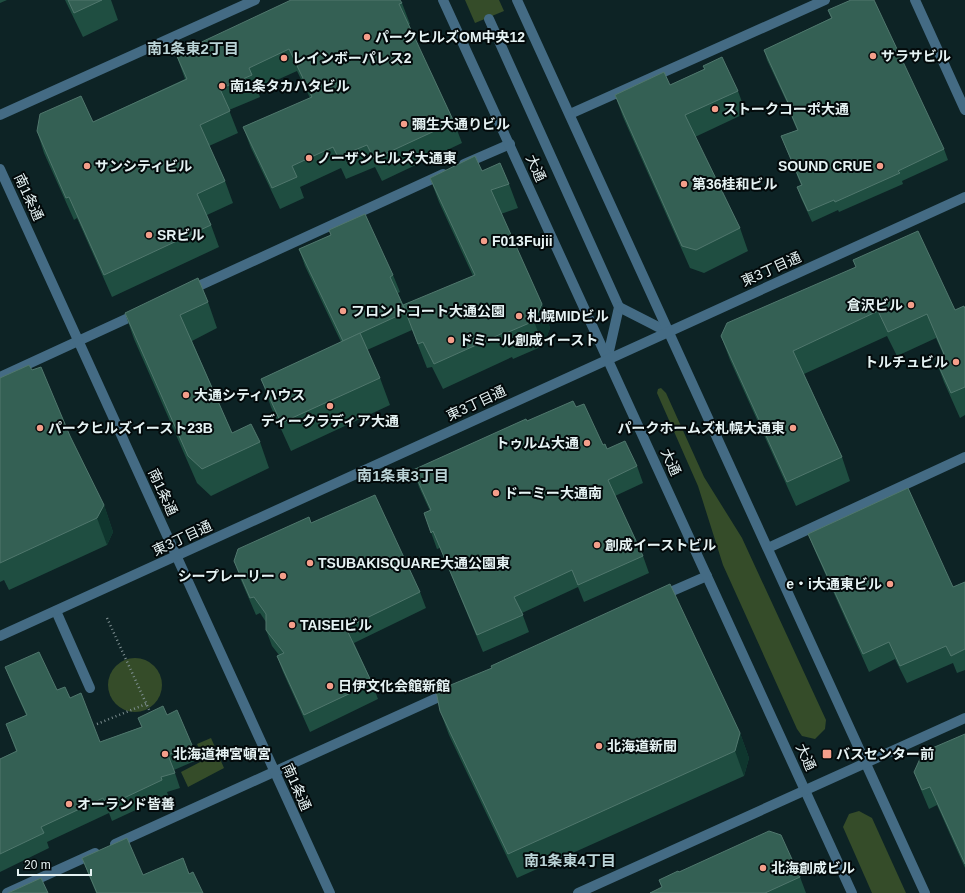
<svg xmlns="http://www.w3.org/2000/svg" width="965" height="893" font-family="Arial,'Noto Sans JP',sans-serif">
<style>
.green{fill:#354c29}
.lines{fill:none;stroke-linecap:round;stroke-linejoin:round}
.path{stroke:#7f9092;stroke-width:2.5;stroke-dasharray:1 3;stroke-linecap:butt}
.service{stroke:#446b84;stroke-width:10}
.minor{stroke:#446b84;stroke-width:10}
.tertiary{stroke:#446b84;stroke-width:10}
.wall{fill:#1f4e41}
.shaded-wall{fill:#0f362e}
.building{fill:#346054;stroke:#50776d}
.poi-dot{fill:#f49e8a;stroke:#030a0b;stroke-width:1.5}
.labels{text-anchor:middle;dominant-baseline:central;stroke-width:4;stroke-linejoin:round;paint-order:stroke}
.poi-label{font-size:14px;font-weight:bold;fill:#e5f2f3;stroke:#030a0b;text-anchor:start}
.street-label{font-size:14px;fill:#e5f2f3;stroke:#030a0b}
.neighbourhood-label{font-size:15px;font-weight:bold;fill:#bad3d6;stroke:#030a0b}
</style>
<rect width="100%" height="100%" fill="#0d2325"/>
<!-- green -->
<g class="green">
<polygon points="465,0 499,0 504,11 475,23"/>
<polygon points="661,388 666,393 704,477 742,538 826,720 825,729 815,739 802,736 797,729 723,565 698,486 657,393 658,389"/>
<circle cx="135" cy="685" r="27"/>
<polygon points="211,738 224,768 188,787 181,772 204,760 197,744"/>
<polygon points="859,811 872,818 906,893 872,893 843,827 849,814"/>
</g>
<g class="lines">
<!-- path -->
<g class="path">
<polyline points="107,618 151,714"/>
<polyline points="97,724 146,704"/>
</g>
<!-- service -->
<g class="service">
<polyline points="489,19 619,307 607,360"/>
<polyline points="619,307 668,332"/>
<polyline points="56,611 90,688"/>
</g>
<!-- minor -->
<g class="minor">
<polyline points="570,114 825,0"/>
<polyline points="464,164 510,144"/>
<polyline points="190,290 443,174"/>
<polyline points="0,377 139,313"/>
<polyline points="768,548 965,457"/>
<polyline points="661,596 707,576"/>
<polyline points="115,844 450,692"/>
<polyline points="7,893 95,853"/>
</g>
<!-- tertiary -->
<g class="tertiary">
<polyline points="443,0 852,893"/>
<polyline points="517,0 925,893"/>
<polyline points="915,0 965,110"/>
<polyline points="0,115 255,0"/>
<polyline points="0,169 330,893"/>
<polyline points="0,636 965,197"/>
<polyline points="578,893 965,718"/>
</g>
</g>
<!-- wall -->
<g class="wall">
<polygon points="0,0 7,0 0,3"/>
<polygon points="65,0 111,0 118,20 83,37"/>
<polygon points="402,3 410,24 408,25 454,122 462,143 382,181 375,167 346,179 341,168 300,187 304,198 280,209 251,148 243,127 310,98 297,71 257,89 260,97 229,110 238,133 209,146 225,181 233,203 207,215 211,225 219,247 112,297 77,218 74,220 44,153 37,131 93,122 185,79 176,54"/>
<polygon points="828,10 944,149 948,160 902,181 903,184 839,212 838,210 812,222 801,198 797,187 801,185 781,136 797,130 792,118 788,107 789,107 767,60 764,50 831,18"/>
<polygon points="703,66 738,91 746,113 695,137 740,228 748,251 704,273 690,268 623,117 615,95 670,85 704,69"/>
<polygon points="482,171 509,184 518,208 501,214 542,304 550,328 543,346 513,359 512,357 443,389 432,367 427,368 412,330 367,350 380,378 390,405 291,451 271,407 261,379 341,342 305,266 299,249 331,235 329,230 393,275 400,292 398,293 403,306 473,276 439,202 430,178"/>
<polygon points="853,260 955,310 965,309 965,415 960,418 944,382 935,358 943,354 936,338 897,356 887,336 804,374 842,457 850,481 796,506 730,360 721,336 856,267"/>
<polygon points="208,302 217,328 192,341 232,433 260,442 269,468 211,496 197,483 134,339 125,313"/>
<polygon points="0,378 70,436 104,505 113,532 107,545 9,590 4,580 0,582"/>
<polygon points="576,407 603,445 607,449 637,466 643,483 615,496 643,556 649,573 584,602 578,587 522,613 529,632 483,652 440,548 437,549 424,513 430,511 419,487 413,470 527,421"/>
<polygon points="311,523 420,592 426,608 354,643 372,683 378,699 310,732 283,672 277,656 279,655 272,646 266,630 266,622 260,613 256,615 240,578 234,561"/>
<polygon points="808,534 953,587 965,582 965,670 957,673 953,663 907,683 895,659 869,672 815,551"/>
<polygon points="5,667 57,690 70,698 100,742 141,727 167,715 192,745 197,760 174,770 180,788 167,792 168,795 112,821 109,813 47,842 49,848 0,872 0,759 16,751 6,724 26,715 11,682"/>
<polygon points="440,711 740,733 749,758 744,776 517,878 449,735"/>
<polygon points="965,734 965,868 937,805 929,809 921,790 914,772"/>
<polygon points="82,858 143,875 189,874 203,893 96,893"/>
<polygon points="679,872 800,877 806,893 650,893 662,888 659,880"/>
</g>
<!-- shaded-wall -->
<g class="shaded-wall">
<polygon points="542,304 550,328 543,346 534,321"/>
<polygon points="104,505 113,532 107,545 97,518"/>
<polygon points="740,733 749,758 744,776 735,751"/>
</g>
<!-- building -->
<g class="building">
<polygon points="68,0 102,0 74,13"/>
<polygon points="291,0 400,0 402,3 399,4 454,122 374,159 367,145 338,157 333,147 292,166 297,177 272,188 243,127 312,97 289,49 249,68 252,75 220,89 230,111 200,125 225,181 197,194 211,225 104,275 69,197 66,198 37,131 40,114 81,96 93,122 187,79 176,54"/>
<polygon points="851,0 874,0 944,149 898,171 900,173 835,202 834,200 808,211 797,187 802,185 781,136 798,130 788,107 790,107 764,50 832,18 828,10"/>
<polygon points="722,57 738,91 685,115 740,228 696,250 682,246 615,95 664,72 670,85 705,69 703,66"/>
<polygon points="475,156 482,171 500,163 509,184 491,190 542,304 534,321 504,334 503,333 434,364 423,342 418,344 403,305 475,275 430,178"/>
<polygon points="365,214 393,275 390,277 406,312 343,341 299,249 331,235 329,230"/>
<polygon points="918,231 955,310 964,306 965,309 965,387 951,393 935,358 944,354 927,314 888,332 878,311 793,351 842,457 787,482 721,336 727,323 856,267 853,260"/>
<polygon points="198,278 208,302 180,315 232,433 251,424 260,442 202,469 188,456 125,313"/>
<polygon points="360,333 380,378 281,423 261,379"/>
<polygon points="29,365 32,370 41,367 70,436 104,505 97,518 0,563 0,378"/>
<polygon points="573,401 576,407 584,404 603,445 605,444 607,449 625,441 637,466 608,480 643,556 578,585 572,570 514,597 523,615 477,635 433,531 431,533 424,513 431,510 413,470 526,419 527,421"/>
<polygon points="908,488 953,587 965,582 965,649 951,656 946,646 900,666 889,642 863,654 808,534"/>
<polygon points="375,495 420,592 346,628 372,683 304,715 277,656 284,653 266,630 266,614 254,597 250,598 234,561 238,549 309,517 311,523"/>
<polygon points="670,584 740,733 735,751 508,854 440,711 436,691 492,668 491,666"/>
<polygon points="39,652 57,690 65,687 70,698 81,693 100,742 142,727 138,718 163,706 167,715 177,710 192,745 168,755 175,773 161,777 162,780 107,806 103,798 41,827 44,833 0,854 0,759 17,751 6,724 27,715 5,667"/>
<polygon points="965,734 965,864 930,787 922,790 914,772 923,752"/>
<polygon points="769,831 781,835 800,877 765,893 650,893 662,887 659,880 678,871 679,872"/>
<polygon points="127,838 143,875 183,858 189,874 193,872 203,893 97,893 82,858"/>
<polygon points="41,878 48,893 8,893"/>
</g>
<!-- markers -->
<g class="poi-dot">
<circle cx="367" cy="37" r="4"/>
<circle cx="873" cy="56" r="4"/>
<circle cx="284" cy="58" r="4"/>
<circle cx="222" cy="86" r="4"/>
<circle cx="715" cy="109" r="4"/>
<circle cx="404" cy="124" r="4"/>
<circle cx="309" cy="158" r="4"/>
<circle cx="87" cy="166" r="4"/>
<circle cx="880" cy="166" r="4"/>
<circle cx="684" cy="184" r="4"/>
<circle cx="149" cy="235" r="4"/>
<circle cx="484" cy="241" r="4"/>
<circle cx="911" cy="305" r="4"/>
<circle cx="343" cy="311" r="4"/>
<circle cx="519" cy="316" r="4"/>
<circle cx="451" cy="340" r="4"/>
<circle cx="956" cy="362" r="4"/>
<circle cx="186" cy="395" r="4"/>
<circle cx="330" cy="406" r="4"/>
<circle cx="40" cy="428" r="4"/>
<circle cx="793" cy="428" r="4"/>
<circle cx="587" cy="443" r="4"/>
<circle cx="496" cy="493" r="4"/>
<circle cx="597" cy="545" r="4"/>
<circle cx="310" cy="563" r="4"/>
<circle cx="283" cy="576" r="4"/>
<circle cx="890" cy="584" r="4"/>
<circle cx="292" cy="625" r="4"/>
<circle cx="330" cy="686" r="4"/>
<circle cx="599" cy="746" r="4"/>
<circle cx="165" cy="754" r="4"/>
<rect x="822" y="749" width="10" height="10" rx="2"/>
<circle cx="69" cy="804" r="4"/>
<circle cx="763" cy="868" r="4"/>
</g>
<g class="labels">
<!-- poi labels -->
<g class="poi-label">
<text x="375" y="37">パークヒルズOM中央12</text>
<text x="881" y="56">サラサビル</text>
<text x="292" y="58">レインボーパレス2</text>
<text x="230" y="86">南1条タカハタビル</text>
<text x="723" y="109">ストークコーポ大通</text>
<text x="412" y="124">彌生大通りビル</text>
<text x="317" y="158">ノーザンヒルズ大通東</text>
<text x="95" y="166">サンシティビル</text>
<text x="872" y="166" text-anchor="end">SOUND CRUE</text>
<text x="692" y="184">第36桂和ビル</text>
<text x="157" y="235">SRビル</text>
<text x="492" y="241">F013Fujii</text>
<text x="903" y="305" text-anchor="end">倉沢ビル</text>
<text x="351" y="311">フロントコート大通公園</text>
<text x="527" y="316">札幌MIDビル</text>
<text x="459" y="340">ドミール創成イースト</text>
<text x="948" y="362" text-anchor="end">トルチュビル</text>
<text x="194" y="395">大通シティハウス</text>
<text x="330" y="421" text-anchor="middle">ディークラディア大通</text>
<text x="48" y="428">パークヒルズイースト23B</text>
<text x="785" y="428" text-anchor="end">パークホームズ札幌大通東</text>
<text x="579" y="443" text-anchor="end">トゥルム大通</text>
<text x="504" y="493">ドーミー大通南</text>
<text x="605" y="545">創成イーストビル</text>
<text x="318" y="563">TSUBAKISQUARE大通公園東</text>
<text x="275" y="576" text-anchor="end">シープレーリー</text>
<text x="882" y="584" text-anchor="end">e・i大通東ビル</text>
<text x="300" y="625">TAISEIビル</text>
<text x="338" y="686">日伊文化会館新館</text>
<text x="607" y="746">北海道新聞</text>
<text x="173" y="754">北海道神宮頓宮</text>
<text x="836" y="754">バスセンター前</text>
<text x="77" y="804">オーランド皆善</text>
<text x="771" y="868">北海創成ビル</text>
</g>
<!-- street labels -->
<g class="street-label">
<text transform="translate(536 168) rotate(66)">大通</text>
<text transform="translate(29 197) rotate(65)">南1条通</text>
<text transform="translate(771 269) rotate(-24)">東3丁目通</text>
<text transform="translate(476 403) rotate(-25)">東3丁目通</text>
<text transform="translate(671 462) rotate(66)">大通</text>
<text transform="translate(163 492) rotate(65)">南1条通</text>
<text transform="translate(182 538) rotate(-25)">東3丁目通</text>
<text transform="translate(806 757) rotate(66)">大通</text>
<text transform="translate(297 787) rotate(66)">南1条通</text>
</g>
<!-- neighbourhood labels -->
<g class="neighbourhood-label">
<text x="193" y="48">南1条東2丁目</text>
<text x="403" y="475">南1条東3丁目</text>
<text x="570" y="860">南1条東4丁目</text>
</g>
</g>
<!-- scale -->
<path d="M18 869v6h73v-6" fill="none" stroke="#e5f2f3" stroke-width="2"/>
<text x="24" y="869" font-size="12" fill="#e5f2f3" stroke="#030a0b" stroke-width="3" paint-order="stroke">20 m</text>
</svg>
